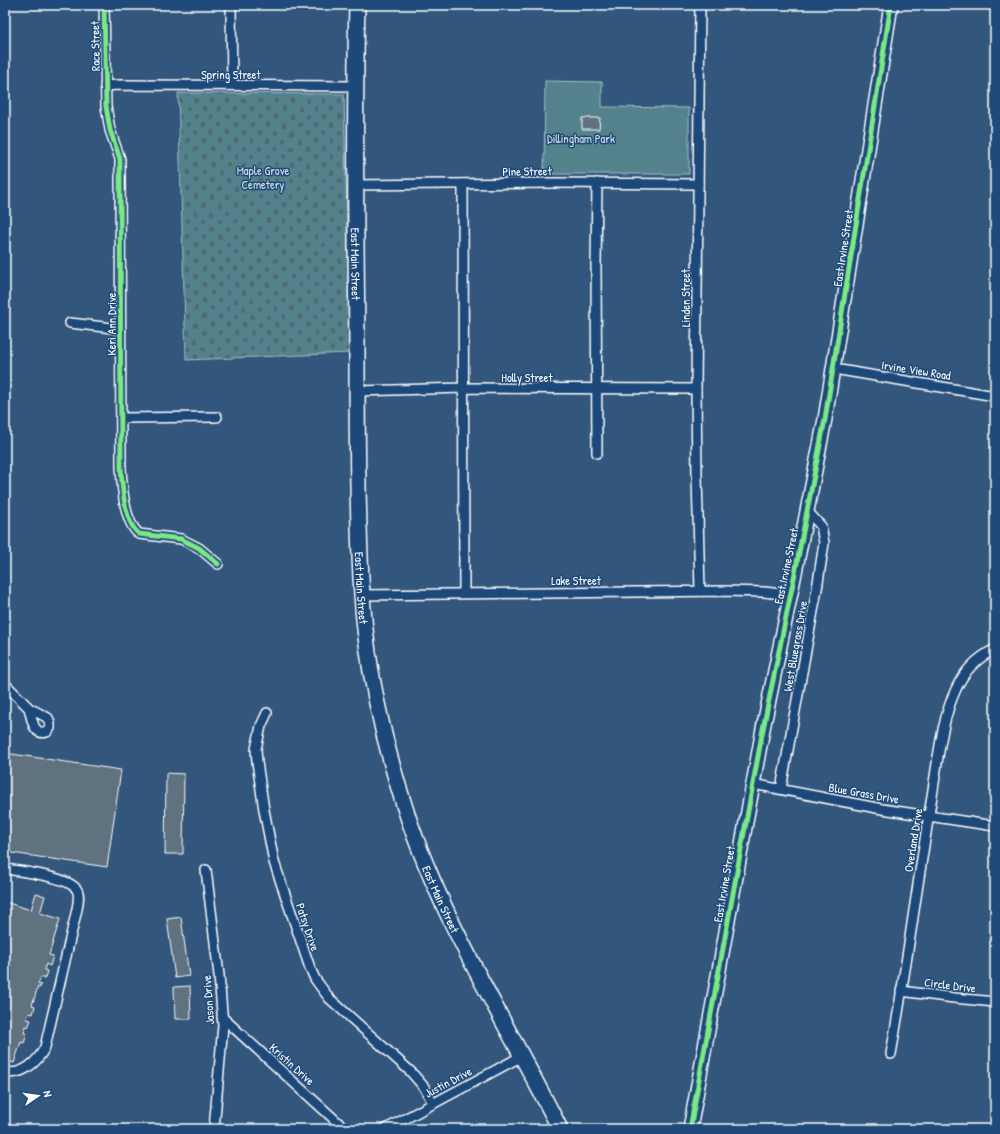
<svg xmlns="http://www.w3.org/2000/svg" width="1000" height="1134" font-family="'Patrick Hand',sans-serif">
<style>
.cemetery{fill:url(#cemetery-stones);stroke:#a8c0c6}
.green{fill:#52828c;stroke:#a8c0c6}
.building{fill:#5f7280;stroke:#fff}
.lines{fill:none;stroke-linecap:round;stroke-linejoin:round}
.street-casing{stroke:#fff;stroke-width:12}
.secondary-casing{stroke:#fff;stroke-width:16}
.primary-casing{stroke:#fff;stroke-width:18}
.street{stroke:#1f4a7a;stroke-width:9}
.secondary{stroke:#1f4a7a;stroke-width:13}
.primary{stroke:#1f4a7a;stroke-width:15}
.cycleway-casing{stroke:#1f4a7a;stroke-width:8}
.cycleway{stroke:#7ce984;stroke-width:5}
.labels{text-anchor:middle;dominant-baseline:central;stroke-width:3;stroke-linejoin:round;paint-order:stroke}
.street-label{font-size:12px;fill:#fff;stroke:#1f4a7a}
.park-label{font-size:12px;fill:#d4e0e2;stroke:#1f4a7a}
</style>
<defs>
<pattern id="cemetery-stones" width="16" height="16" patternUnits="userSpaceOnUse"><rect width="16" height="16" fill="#52828c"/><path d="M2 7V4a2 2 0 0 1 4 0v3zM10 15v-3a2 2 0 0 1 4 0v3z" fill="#4f6a6f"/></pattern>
</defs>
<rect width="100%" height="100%" fill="#32567c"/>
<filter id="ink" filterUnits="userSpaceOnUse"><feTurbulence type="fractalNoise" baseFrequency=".025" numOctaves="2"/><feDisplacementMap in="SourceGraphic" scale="8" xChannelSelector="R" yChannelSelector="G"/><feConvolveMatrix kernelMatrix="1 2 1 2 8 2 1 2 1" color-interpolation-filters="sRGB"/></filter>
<g filter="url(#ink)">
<!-- cemetery -->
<polygon class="cemetery" points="178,93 344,94 350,353 186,360"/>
<!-- green -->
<polygon class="green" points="545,81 602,82 602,107 689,108 689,174 544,174"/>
<!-- building -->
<g class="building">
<polygon points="582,118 600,118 599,129 582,129"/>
<polygon points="5,753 121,770 107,867 5,852"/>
<polygon points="166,773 184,774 183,854 165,854"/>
<polygon points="36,893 45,896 40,913 60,919 49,955 53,956 50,966 46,964 44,970 47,971 45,979 41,977 38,984 41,985 40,988 38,987 32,1005 35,1006 33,1014 29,1013 27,1019 31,1020 28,1027 26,1026 24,1033 27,1034 24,1043 21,1042 14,1063 5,1060 5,902 31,910"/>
<polygon points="181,917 189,976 175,978 167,919"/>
<polygon points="190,986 191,1019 175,1019 174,987"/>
</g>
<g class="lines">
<!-- street casing -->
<g class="street-casing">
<g id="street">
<path d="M104,5L106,106L110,130L120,159L121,467C122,486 124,522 139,534L181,539L199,548L218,564"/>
<polyline points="231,5 232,85"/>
<polyline points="700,5 696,389 697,476 700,591"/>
<polyline points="105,86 118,85 356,86"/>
<polyline points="597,183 596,266 597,453"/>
<polyline points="463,184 464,593"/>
<polyline points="356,185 550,183 698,184"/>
<polyline points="70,323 121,329"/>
<polyline points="834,369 995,396"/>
<polyline points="357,391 464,388 696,389"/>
<polyline points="121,418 217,417"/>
<polyline points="362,595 725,591 764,592 790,595"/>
<path d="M5,684L29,708L48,718L50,723V728L47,732C33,736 32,719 29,708"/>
<polyline points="267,713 261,726 256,749 257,762 264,810 274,862 310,968 315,979 329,998 411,1072 424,1087 433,1103"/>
<polyline points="753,784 882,809 995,826"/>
<polyline points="781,789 817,589 824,543 821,526 808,512"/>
<path d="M5,869C20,871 70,877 77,890C80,895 78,903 77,909L45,1047C38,1062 22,1076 5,1072"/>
<polyline points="206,870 219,975 223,1025 214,1129"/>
<polyline points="901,991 954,998 995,1002"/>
<polyline points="222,1017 345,1129"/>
<path d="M891,1054C906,970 917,886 931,802C937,768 941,720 956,689C964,671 977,658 995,649"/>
<polyline points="386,1129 522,1056"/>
</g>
</g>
<!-- secondary casing -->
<g class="secondary-casing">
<polyline id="secondary" points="690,1129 763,729 794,578 825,419 891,5"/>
</g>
<!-- primary casing -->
<g class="primary-casing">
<g id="primary">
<path id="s1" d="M357,5C354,118 356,231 357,345C357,405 357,466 359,526C360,563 361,600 366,637C373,695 387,752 405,808C442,922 507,1023 560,1129"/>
</g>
</g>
<!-- street -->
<use href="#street" class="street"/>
<!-- secondary -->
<use href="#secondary" class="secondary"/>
<!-- primary -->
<use href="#primary" class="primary"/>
<!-- cycleway casing -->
<g class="cycleway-casing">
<g id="cycleway">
<path d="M104,5L106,106L110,130L120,159L121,467C122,486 124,522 139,534L181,539L199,548L218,564"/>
<polyline points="690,1129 763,729 794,578 825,419 891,5"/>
</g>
</g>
<!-- cycleway -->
<use href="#cycleway" class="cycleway"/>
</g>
</g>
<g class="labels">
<!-- street labels -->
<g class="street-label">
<text transform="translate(95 46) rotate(-91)">Race Street</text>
<text x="231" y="74">Spring Street</text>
<text transform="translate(527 171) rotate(-1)">Pine Street</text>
<text transform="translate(843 248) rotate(-81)">East Irvine Street</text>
<text stroke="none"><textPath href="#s1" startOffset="259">East Main Street</textPath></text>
<text transform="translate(685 298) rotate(-90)">Linden Street</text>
<text transform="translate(111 324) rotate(-90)">Keri Ann Drive</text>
<text transform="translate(916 370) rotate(9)">Irvine View Road</text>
<text x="527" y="377">Holly Street</text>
<text transform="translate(786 566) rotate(-78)">East Irvine Street</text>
<text x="576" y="580">Lake Street</text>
<text stroke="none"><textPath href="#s1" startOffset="583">East Main Street</textPath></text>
<text transform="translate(795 646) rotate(-80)">West Bluegrass Drive</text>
<text transform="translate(864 793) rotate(10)">Blue Grass Drive</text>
<text transform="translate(913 840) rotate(-81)">Overland Drive</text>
<text transform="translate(724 884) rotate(-80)">East Irvine Street</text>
<text stroke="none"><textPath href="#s1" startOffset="906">East Main Street</textPath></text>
<text transform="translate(308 927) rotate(71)">Patsy Drive</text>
<text transform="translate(950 985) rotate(7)">Circle Drive</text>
<text transform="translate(208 1000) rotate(-94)">Jason Drive</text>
<text transform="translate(292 1064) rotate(42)">Kristin Drive</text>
<text transform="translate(448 1082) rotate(-28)">Justin Drive</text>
</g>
<!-- park labels -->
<g class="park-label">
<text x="581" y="138">Dillingham Park</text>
<text x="263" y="170">Maple Grove<tspan x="263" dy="14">Cemetery</tspan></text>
</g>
</g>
<!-- margin -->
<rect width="1000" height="1134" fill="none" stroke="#1f4a7a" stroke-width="20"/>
<rect x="10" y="10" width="980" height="1114" fill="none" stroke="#fff" stroke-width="1.5" filter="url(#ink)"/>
<!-- north arrow -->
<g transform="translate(38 1096) rotate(77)" stroke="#1f4a7a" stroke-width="3" paint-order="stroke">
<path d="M0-3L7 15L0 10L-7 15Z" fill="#ffffff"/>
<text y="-6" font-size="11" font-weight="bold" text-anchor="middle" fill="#ffffff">N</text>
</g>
</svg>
